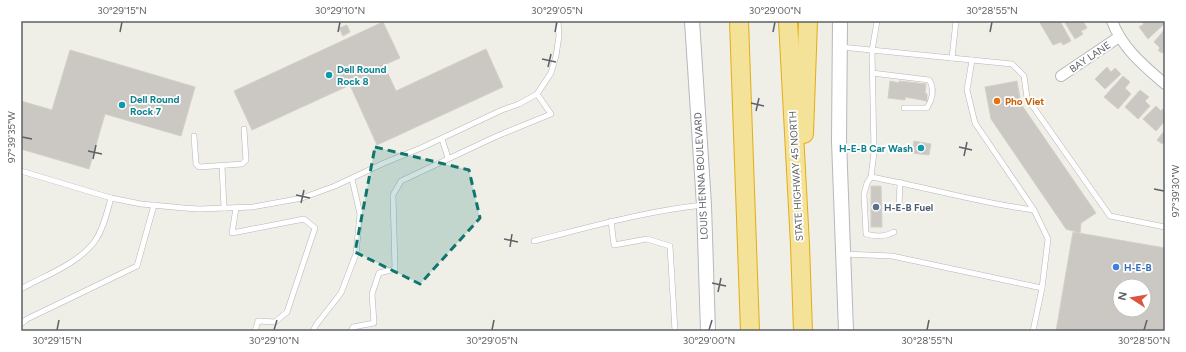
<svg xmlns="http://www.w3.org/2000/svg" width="1186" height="352" font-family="Figtree,sans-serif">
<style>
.building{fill:#cbc8c4;stroke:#d3d0c6;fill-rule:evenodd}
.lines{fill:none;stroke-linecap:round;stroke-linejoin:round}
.lane-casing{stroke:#b4b6ba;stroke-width:6}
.street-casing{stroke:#b4b6ba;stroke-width:12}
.secondary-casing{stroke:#b5b8bd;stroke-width:16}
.highway-casing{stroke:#e2ad14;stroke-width:20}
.lane{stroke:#fff;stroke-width:5}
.street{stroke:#fff;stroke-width:10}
.secondary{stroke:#fff;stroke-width:14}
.highway{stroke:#f4e299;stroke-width:18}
.marked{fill:#0f766e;fill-opacity:0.2;stroke:#0f766e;stroke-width:3;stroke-dasharray:8 5;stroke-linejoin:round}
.ticks{fill:none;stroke:#5e6166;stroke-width:1.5}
.culture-dot{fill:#0f9aa8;stroke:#fff;stroke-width:1.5}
.food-dot{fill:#e8710a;stroke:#fff;stroke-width:1.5}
.service-dot{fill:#5c6f8a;stroke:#fff;stroke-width:1.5}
.shop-dot{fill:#3f7fe0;stroke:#fff;stroke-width:1.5}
.labels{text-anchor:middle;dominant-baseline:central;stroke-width:3.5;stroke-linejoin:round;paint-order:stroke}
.street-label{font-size:10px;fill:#5e6166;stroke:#fff}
.culture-label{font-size:10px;font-weight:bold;fill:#0d838f;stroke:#fff;text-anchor:start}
.food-label{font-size:10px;font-weight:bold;fill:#c56008;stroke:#fff;text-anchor:start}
.service-label{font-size:10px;font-weight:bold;fill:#4e5e75;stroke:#fff;text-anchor:start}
.shop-label{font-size:10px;font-weight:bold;fill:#366cbe;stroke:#fff;text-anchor:start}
.neatline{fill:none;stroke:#5e6166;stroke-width:1.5}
.ticks-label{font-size:10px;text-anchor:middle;fill:#5e6166}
</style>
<rect width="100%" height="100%" fill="#efeee7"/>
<!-- building -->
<g class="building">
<polygon points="1042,21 1060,21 1071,41 1063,45 1061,42 1053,45 1040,23"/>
<polygon points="1064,21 1083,21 1087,28 1081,31 1083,34 1075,39"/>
<polygon points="1141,21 1165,21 1165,23 1148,39 1139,27 1144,24"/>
<polygon points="383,22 400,58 384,65 396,91 486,49 503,87 377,145 350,85 252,130 234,91"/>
<polygon points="347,25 350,32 343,36 339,28"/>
<polygon points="1165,29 1165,53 1164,52 1162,53 1158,50 1160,48 1154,42"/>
<polygon points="70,50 195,87 181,136 105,114 89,169 21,149 21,101 52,110"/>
<polygon points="1107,67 1111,72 1115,68 1121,74 1105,89 1095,79"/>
<polygon points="1123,76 1130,82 1125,88 1131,94 1118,109 1104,97"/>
<polygon points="890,81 899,83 899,81 926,84 925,93 927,94 927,101 905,97 905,100 888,98"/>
<polygon points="1017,81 1021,104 1096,213 1081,223 1080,233 1066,229 991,119 985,87"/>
<polygon points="1140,90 1149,97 1145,101 1150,106 1138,119 1125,107"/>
<polygon points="1156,106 1161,111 1162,109 1165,111 1165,121 1156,131 1143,119"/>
<polygon points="1165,130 1165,141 1162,144 1157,140"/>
<polygon points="914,141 931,144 929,155 912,153"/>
<polygon points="871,186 881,186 882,227 871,227"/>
<path d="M1073,232L1165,248V331H1056ZM1120,286H1144V310H1120Z"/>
</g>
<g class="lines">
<!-- lane casing -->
<g class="lane-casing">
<g id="lane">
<path d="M877,21L872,51L874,152L871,177L867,183L864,194L866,234C876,237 885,237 894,232"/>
<polyline points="841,47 1012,64 1024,76 1027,98 1110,216 1165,227"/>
<polyline points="952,58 956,21"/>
<polyline points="972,60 967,90 975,123 1034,210 1048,239 1042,288 1033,331"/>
<path d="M872,73L929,80L931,83C934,91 932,100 927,108H904"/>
<polyline points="194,136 196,164 199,167 242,164 246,160 244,129"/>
<polyline points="442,139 448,158"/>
<polyline points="222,166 224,208"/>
<polyline points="21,171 111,198 141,204 184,208 199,209 253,207 302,198 335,186 384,163 421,148 502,110 519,104 537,94 551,73 556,56 559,36 558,21"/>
<path d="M871,177C926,187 979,203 1034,210"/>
<polyline points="899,207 900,182"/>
<polyline points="236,208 232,233 304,219 315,228 287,312 275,322 258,321 255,331"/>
<polyline points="611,221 614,245 647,239 670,246 675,331"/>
<path d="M534,241C590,227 646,211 703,205"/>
<polyline points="843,254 892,256 1042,288"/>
<path d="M21,289C46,275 78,264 95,241C104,228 107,212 111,198"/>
<polyline points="21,324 27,319 137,266 154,205"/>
<polyline points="313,331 316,325 341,293 356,254 360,214 352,179"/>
<polyline points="351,331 353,327 374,323 372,294 379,273 395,269 393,195 401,181 497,136 551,114 537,94"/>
</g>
</g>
<!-- street casing -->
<g class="street-casing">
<g id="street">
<path d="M1112,21C1122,48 1144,66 1165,84"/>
<polyline points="1061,76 1119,37"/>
</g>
</g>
<!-- secondary casing -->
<g class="secondary-casing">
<g id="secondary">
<polyline points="692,21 704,205 708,331"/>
<polyline points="840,21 839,141 846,331"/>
</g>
</g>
<!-- highway casing -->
<g class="highway-casing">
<g id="highway">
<polyline points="739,21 750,331"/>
<polyline points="788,21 800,245 803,331"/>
<polyline points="804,134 808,21"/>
</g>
</g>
<!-- lane -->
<use href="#lane" class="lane"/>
<!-- street -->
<use href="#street" class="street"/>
<!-- secondary -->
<use href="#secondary" class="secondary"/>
<!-- highway -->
<use href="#highway" class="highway"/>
</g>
<!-- marked area -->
<path class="marked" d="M375,147L469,170L480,218L420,284L355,252Z"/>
<!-- ticks -->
<path class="ticks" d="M120,32L122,22M338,32L340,22M555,32L557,22M773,32L775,22M990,32L992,22M542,59L556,62M548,67L551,54M751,103L764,106M756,111L759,98M22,137L32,139M959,147L972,150M88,151L102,154M964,156L967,142M93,159L96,145M1154,189L1164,191M296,195L310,198M301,203L304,190M504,239L518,242M510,247L512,234M712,283L726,286M718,292L721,278M57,330L59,320M274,330L277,320M492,330L494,320M709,330L712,320M927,330L929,320M1144,330L1147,320"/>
<!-- markers -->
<g class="culture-dot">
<circle cx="329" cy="75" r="4"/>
<circle cx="122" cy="105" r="4"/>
<circle cx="921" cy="148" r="4"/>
</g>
<circle class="food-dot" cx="997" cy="101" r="4"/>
<circle class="service-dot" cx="876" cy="207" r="4"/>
<circle class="shop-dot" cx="1116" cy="267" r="4"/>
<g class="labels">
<!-- street labels -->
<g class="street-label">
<text transform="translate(1090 57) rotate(-34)">BAY LANE</text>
<text transform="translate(701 176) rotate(-93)">LOUIS HENNA BOULEVARD</text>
<text transform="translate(796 176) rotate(-93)">STATE HIGHWAY 45 NORTH</text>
</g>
<!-- culture labels -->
<g class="culture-label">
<text x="337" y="69">Dell Round<tspan x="337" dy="12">Rock 8</tspan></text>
<text x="130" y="99">Dell Round<tspan x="130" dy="12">Rock 7</tspan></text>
<text x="913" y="148" text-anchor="end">H-E-B Car Wash</text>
</g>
<!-- food labels -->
<g class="food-label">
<text x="1005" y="101">Pho Viet</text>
</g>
<!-- service labels -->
<g class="service-label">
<text x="884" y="207">H-E-B Fuel</text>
</g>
<!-- shop labels -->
<g class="shop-label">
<text x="1124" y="267">H-E-B</text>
</g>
</g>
<!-- border -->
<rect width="1186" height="352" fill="none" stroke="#ffffff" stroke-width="44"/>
<!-- north arrow -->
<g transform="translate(1132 298) rotate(282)"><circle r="19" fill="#ffffff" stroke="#bfc0c2"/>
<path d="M0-3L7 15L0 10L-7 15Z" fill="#db5541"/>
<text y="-6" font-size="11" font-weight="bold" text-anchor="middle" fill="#5e6166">N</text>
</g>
<rect x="22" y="22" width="1142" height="308" class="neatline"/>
<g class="ticks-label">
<text x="122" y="14">30°29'15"N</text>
<text x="340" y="14">30°29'10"N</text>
<text x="557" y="14">30°29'05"N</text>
<text x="775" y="14">30°29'00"N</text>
<text x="992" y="14">30°28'55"N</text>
<text transform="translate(11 137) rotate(-90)" y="4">97°39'35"W</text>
<text transform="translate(1175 191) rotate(-90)" y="4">97°39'30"W</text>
<text x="57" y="344">30°29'15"N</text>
<text x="274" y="344">30°29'10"N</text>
<text x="492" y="344">30°29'05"N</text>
<text x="709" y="344">30°29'00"N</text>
<text x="927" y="344">30°28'55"N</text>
<text x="1144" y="344">30°28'50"N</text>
</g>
</svg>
